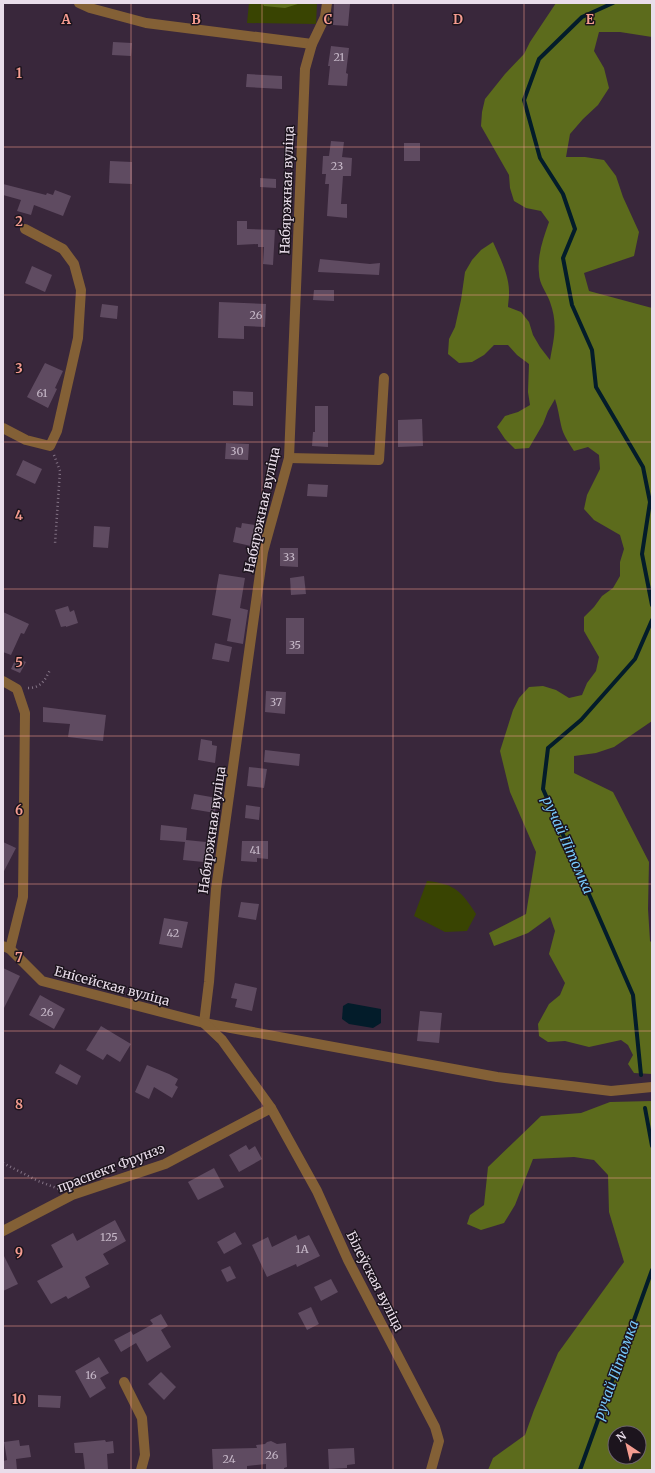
<svg xmlns="http://www.w3.org/2000/svg" width="655" height="1473" font-family="Merriweather,serif">
<style>
.green{fill:#394402}
.forest{fill:#5c6b1c;fill-rule:evenodd}
.water{fill:#031c2a}
.lines{fill:none;stroke-linecap:round;stroke-linejoin:round}
.stream{stroke:#031c2a;stroke-width:4}
.building{fill:#5f4b61}
.path{stroke:#837385;stroke-width:2.5;stroke-dasharray:1 3;stroke-linecap:butt}
.minor{stroke:#836036;stroke-width:10}
.grid{fill:none;stroke:#f59c90;stroke-width:1;stroke-opacity:0.55}
.labels{text-anchor:middle;dominant-baseline:central;stroke-width:3;stroke-linejoin:round;paint-order:stroke}
.number-label{font-size:11px;fill:#c6b8c8}
.street-label{font-size:13px;fill:#e9ddea;stroke:#1c141d}
.water-label{font-size:14px;font-style:italic;fill:#76c8fa;stroke:#1c141d}
.grid-label{font-size:13px;text-anchor:middle;font-weight:bold;fill:#f59c90;stroke:#1c141d;stroke-width:3;stroke-linejoin:round;paint-order:stroke}
</style>
<rect width="100%" height="100%" fill="#39273b"/>
<!-- green -->
<g class="green">
<polygon points="249,3 317,3 316,24 247,23"/>
<path d="M427,881C455,884 461,891 476,914L467,931L445,932L414,916Z"/>
</g>
<!-- forest -->
<g class="forest">
<polygon points="262,3 301,3 285,8 264,6"/>
<path d="M556,3H652V37L620,32H599L594,51L604,68L609,88L598,105L583,119L570,134L566,157H585L604,160L616,176L623,197L639,232L634,256L584,273L589,291L652,308V721L614,747L596,753L574,756V773L613,792L649,862L648,909L650,941L652,943V1074L634,1073L628,1064L633,1055L628,1045L621,1040L589,1047L565,1041L548,1042L539,1036L538,1024L549,1004L560,995L565,983L549,954L555,931L550,917L528,933L494,946L489,933L526,914L536,852L510,792L500,751L513,710L519,698L529,687L543,686L556,690L569,698L582,695L587,683L596,671L599,657L584,631V617L594,607L602,596L613,588L620,576V562L624,549L620,535L594,520L584,509L587,495L600,469L599,455L588,447L574,451C569,443 563,435 561,425C559,416 558,408 555,399L548,411L543,424L529,448L515,449L505,439L497,427L505,416L518,412L530,405L528,392L529,364L517,355L508,345H494L484,355L472,362L459,363L448,354L449,339L455,327L461,300L465,272L472,260L481,250L493,242C500,258 510,277 509,294C509,299 508,303 508,307L521,312L529,322L533,335L540,347L550,360C554,338 558,324 550,302C547,293 539,284 539,273C537,256 543,239 549,222L541,211L526,208L514,201L510,188L509,175L481,126L482,112L485,99L505,74L524,54L530,42Z"/>
<path d="M652,1101V1470H488L493,1458L525,1435L534,1410L558,1353L624,1262L609,1212L608,1175L594,1160L574,1157L533,1159L515,1205L504,1223L481,1230L467,1224L470,1215L484,1205L488,1167L541,1116L581,1113L610,1102ZM615,1433H639V1457H615Z"/>
</g>
<!-- water -->
<polygon class="water" points="348,1003 381,1009 381,1023 373,1028 349,1024 342,1019 343,1006"/>
<g class="lines">
<!-- stream -->
<g class="stream">
<polyline points="613,3 582,17 539,59 524,100 540,158 563,194 575,229 563,258 572,305 592,350 596,387 643,467 650,502 642,554 652,605"/>
<polyline points="641,1075 633,995 543,789 548,748 581,720 635,659 652,620"/>
<polyline points="645,1108 652,1146"/>
<polyline points="580,1470 652,1270"/>
</g>
</g>
<!-- building -->
<g class="building">
<polygon points="334,3 350,4 348,26 333,25"/>
<polygon points="113,42 132,43 131,56 112,55"/>
<polygon points="331,46 349,48 346,73 348,74 347,86 328,85 330,66 328,66"/>
<polygon points="247,74 282,76 282,89 246,87"/>
<polygon points="331,141 344,142 342,157 352,158 351,176 343,176 341,204 347,204 347,218 327,216 329,184 325,184 326,174 322,174 323,156 329,156"/>
<rect x="404" y="143" width="16" height="18"/>
<polygon points="110,161 132,162 132,184 109,183"/>
<polygon points="260,178 276,179 276,188 260,187"/>
<polygon points="3,184 46,195 47,193 53,195 55,190 71,196 63,216 34,205 31,215 17,211 21,200 3,195"/>
<polygon points="237,221 247,221 247,229 275,230 273,265 263,264 264,247 258,247 258,244 237,245"/>
<polygon points="320,259 370,264 380,263 379,275 318,272"/>
<polygon points="32,266 52,275 45,292 25,283"/>
<polygon points="314,290 334,290 334,301 313,300"/>
<polygon points="219,302 266,304 265,327 244,326 244,339 218,338"/>
<polygon points="102,304 118,306 117,319 100,317"/>
<polygon points="45,363 63,371 55,388 57,389 48,408 27,397"/>
<polygon points="233,391 253,392 253,406 233,405"/>
<polygon points="315,406 328,406 328,447 312,446 313,432 315,432"/>
<polygon points="422,419 423,446 398,447 398,420"/>
<polygon points="226,443 249,444 248,460 225,459"/>
<polygon points="23,460 42,469 35,484 16,475"/>
<polygon points="308,484 328,485 327,497 307,496"/>
<polygon points="242,523 255,525 251,546 233,542 236,527 241,528"/>
<polygon points="94,526 110,527 108,548 93,547"/>
<polygon points="280,548 298,548 298,567 280,566"/>
<polygon points="219,574 245,578 240,608 248,610 243,644 227,641 231,619 212,615"/>
<polygon points="304,576 306,594 291,595 290,578"/>
<polygon points="68,606 70,612 74,610 78,623 66,627 66,626 61,627 55,610"/>
<polygon points="3,612 29,624 24,634 21,633 11,655 3,652"/>
<rect x="286" y="618" width="18" height="36"/>
<polygon points="215,643 232,647 229,662 212,659"/>
<polygon points="16,658 26,662 20,673 11,669"/>
<polygon points="266,691 286,692 285,714 265,712"/>
<polygon points="43,707 106,715 103,741 68,737 70,724 43,722"/>
<polygon points="201,739 212,741 212,745 217,746 215,763 198,760"/>
<polygon points="265,750 300,754 299,766 264,762"/>
<polygon points="249,767 267,769 264,788 247,786"/>
<polygon points="194,794 217,798 215,813 191,809"/>
<polygon points="246,805 260,807 259,820 245,818"/>
<polygon points="161,825 187,828 186,840 206,842 204,862 183,860 185,842 160,840"/>
<polygon points="242,841 268,841 268,859 257,858 257,862 241,861"/>
<polygon points="3,842 16,848 3,873"/>
<polygon points="241,902 259,904 256,920 238,917"/>
<polygon points="164,918 188,922 182,948 159,944"/>
<polygon points="3,968 20,976 3,1010"/>
<polygon points="235,983 257,988 252,1011 235,1007 237,999 231,998"/>
<polygon points="40,995 65,1009 54,1029 29,1015"/>
<polygon points="420,1011 442,1013 439,1043 417,1041"/>
<polygon points="101,1026 131,1044 120,1062 107,1054 103,1060 86,1050"/>
<polygon points="60,1064 81,1076 77,1085 55,1073"/>
<polygon points="147,1065 169,1074 178,1079 175,1085 178,1087 172,1098 154,1087 149,1099 135,1092"/>
<polygon points="246,1145 249,1150 255,1146 262,1159 239,1172 229,1155"/>
<polygon points="214,1168 224,1187 198,1200 188,1182"/>
<polygon points="115,1220 126,1241 103,1254 109,1264 85,1277 90,1287 68,1299 66,1296 51,1304 37,1281 63,1267 51,1245 73,1233 77,1241"/>
<polygon points="235,1232 242,1244 224,1254 217,1242"/>
<polygon points="296,1235 298,1240 309,1235 320,1256 297,1267 296,1264 267,1277 252,1245 268,1237 272,1247"/>
<polygon points="3,1254 18,1284 3,1291"/>
<polygon points="230,1266 236,1278 227,1282 221,1270"/>
<polygon points="331,1279 338,1292 321,1301 314,1287"/>
<polygon points="311,1307 319,1324 307,1330 298,1313"/>
<polygon points="161,1314 168,1326 161,1330 171,1347 147,1362 136,1343 121,1352 114,1340 131,1331 133,1335 153,1324 150,1320"/>
<polygon points="99,1357 109,1373 100,1378 106,1388 90,1398 75,1371"/>
<polygon points="161,1372 176,1387 164,1400 148,1384"/>
<polygon points="38,1395 61,1396 60,1408 38,1407"/>
<polygon points="19,1440 20,1446 29,1445 31,1457 16,1459 17,1470 3,1470 3,1461 7,1460 4,1442"/>
<polygon points="105,1440 106,1442 113,1441 114,1453 107,1454 108,1470 85,1470 83,1453 75,1453 74,1443"/>
<polygon points="271,1441 277,1444 286,1443 287,1467 284,1468 284,1469 266,1470 266,1464 247,1466 247,1470 213,1470 212,1449 257,1448 256,1445 265,1444 267,1442"/>
<polygon points="354,1448 355,1464 347,1465 347,1468 329,1469 328,1449"/>
</g>
<g class="lines">
<!-- path -->
<g class="path">
<polyline points="54,455 60,471 55,544"/>
<path d="M28,688C41,688 45,680 50,670"/>
<polyline points="3,1163 38,1181 59,1189"/>
</g>
<!-- minor -->
<g class="minor">
<polyline points="79,3 90,8 146,23 312,44"/>
<polyline points="3,428 26,440 50,446 57,431 78,338 81,290 74,264 63,249 25,229"/>
<polyline points="289,458 379,460 384,378"/>
<polyline points="3,681 17,689 25,713 23,897 10,949"/>
<polyline points="3,946 10,949 42,981 204,1023 497,1077 611,1091 652,1087"/>
<polyline points="204,1023 209,982 216,889 263,552 289,458 305,69 312,44 325,17 327,3"/>
<polyline points="204,1023 222,1040 271,1108 317,1191 348,1260 435,1427 439,1441 431,1470"/>
<polyline points="3,1231 72,1195 165,1164 271,1108"/>
<polyline points="124,1382 142,1418 145,1455 141,1470"/>
</g>
</g>
<!-- grid -->
<path class="grid" d="M131,3V1470M262,3V1470M393,3V1470M524,3V1470M3,147H652M3,295H652M3,442H652M3,589H652M3,736H652M3,884H652M3,1031H652M3,1178H652M3,1326H652"/>
<g class="labels">
<!-- number labels -->
<g class="number-label">
<text x="339" y="57">21</text>
<text x="337" y="166">23</text>
<text x="256" y="315">26</text>
<text x="42" y="393">61</text>
<text x="237" y="451">30</text>
<text x="289" y="557">33</text>
<text x="295" y="645">35</text>
<text x="276" y="702">37</text>
<text x="255" y="850">41</text>
<text x="173" y="933">42</text>
<text x="47" y="1012">26</text>
<text x="109" y="1237">125</text>
<text x="302" y="1249">1А</text>
<text x="91" y="1375">16</text>
<text x="272" y="1455">26</text>
<text x="229" y="1459">24</text>
</g>
<!-- street labels -->
<g class="street-label">
<text transform="translate(287 190) rotate(-88)">Набярэжная вуліца</text>
<text transform="translate(262 510) rotate(-78)">Набярэжная вуліца</text>
<text transform="translate(212 830) rotate(-82)">Набярэжная вуліца</text>
<text transform="translate(112 986) rotate(15)">Енісейская вуліца</text>
<text transform="translate(111 1168) rotate(-21)">праспект Фрунзэ</text>
<text transform="translate(375 1281) rotate(63)">Білеўская вуліца</text>
</g>
<!-- water labels -->
<g class="water-label">
<text transform="translate(568 845) rotate(66)">ручай Пітомка</text>
<text transform="translate(616 1370) rotate(-70)">ручай Пітомка</text>
</g>
</g>
<g class="grid-label">
<text x="66" y="24">A</text>
<text x="196" y="24">B</text>
<text x="328" y="24">C</text>
<text x="458" y="24">D</text>
<text x="590" y="24">E</text>
<text x="19" y="78">1</text>
<text x="19" y="226">2</text>
<text x="19" y="373">3</text>
<text x="19" y="520">4</text>
<text x="19" y="667">5</text>
<text x="19" y="815">6</text>
<text x="19" y="962">7</text>
<text x="19" y="1109">8</text>
<text x="19" y="1257">9</text>
<text x="19" y="1404">10</text>
</g>
<!-- border -->
<rect width="655" height="1473" fill="none" stroke="#e9ddea" stroke-width="8"/>
<!-- north arrow -->
<g transform="translate(627 1445) rotate(325)"><circle r="19" fill="#1c141d" stroke="#6e646f"/>
<path d="M0-3L7 15L0 10L-7 15Z" fill="#f59c90"/>
<text y="-6" font-size="11" font-weight="bold" text-anchor="middle" fill="#e9ddea">N</text>
</g>
</svg>
